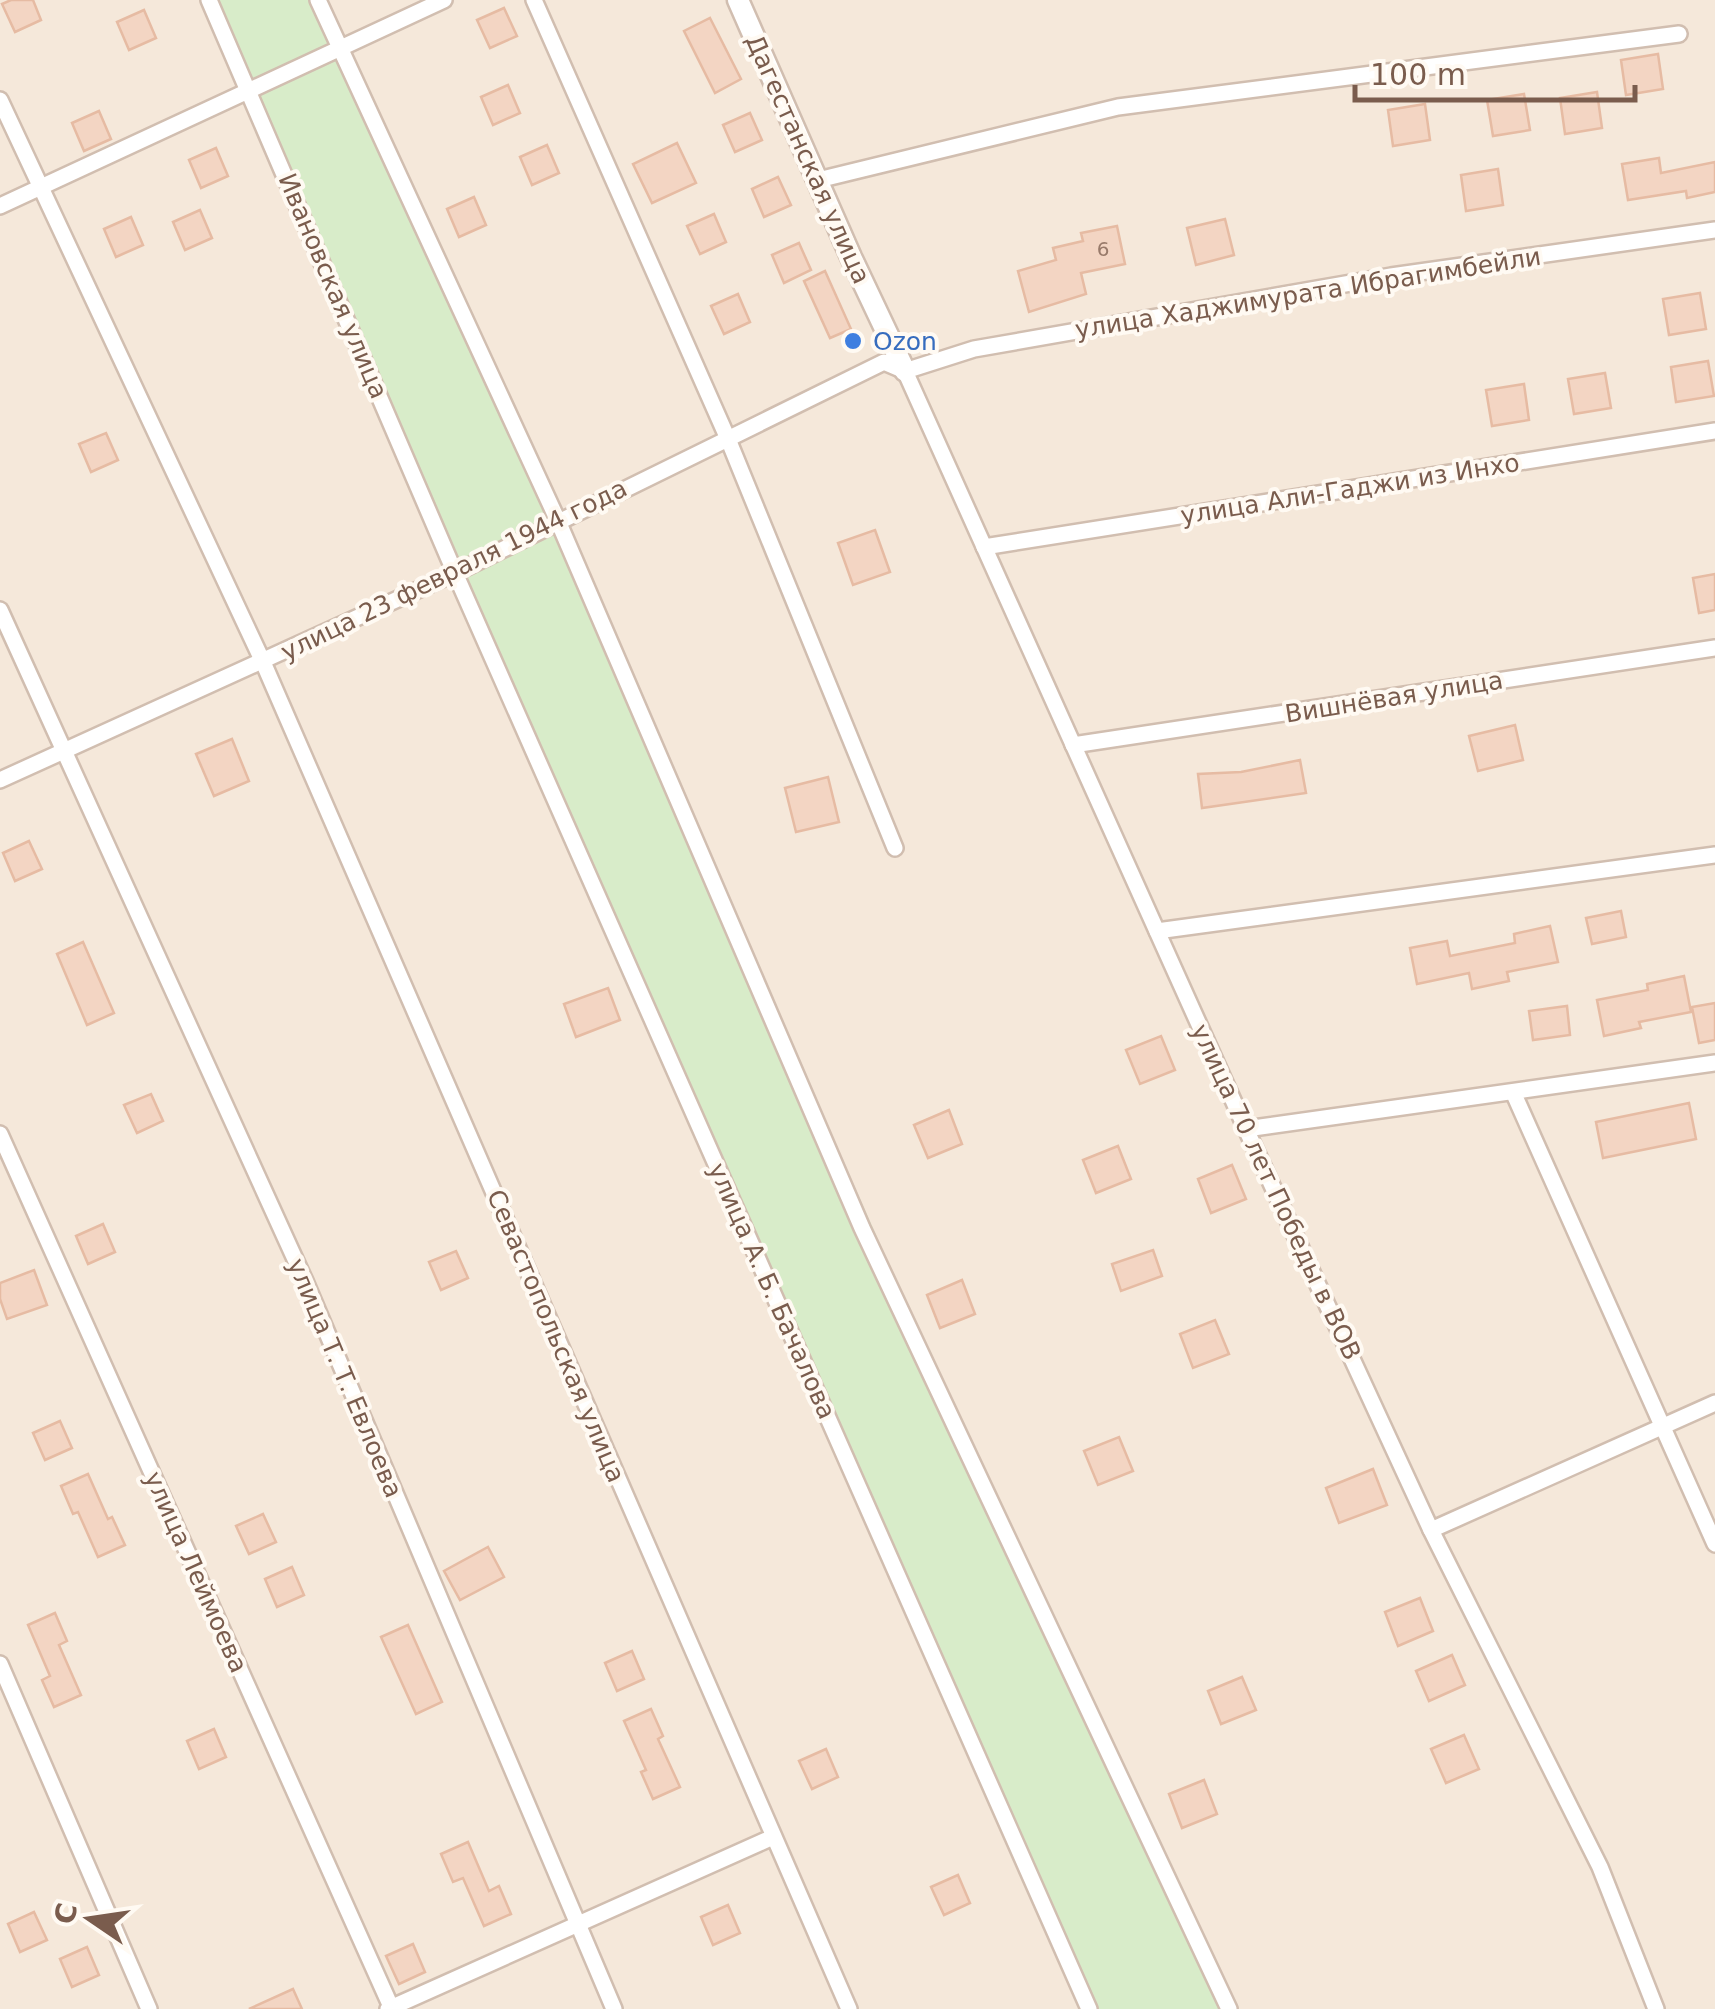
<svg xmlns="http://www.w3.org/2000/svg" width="1715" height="2009" font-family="'DejaVu Sans',sans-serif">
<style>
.residential{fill:#f5e8da}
.green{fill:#d8ecc9}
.building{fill:#f3d5c3;stroke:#e6bba3;stroke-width:2.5}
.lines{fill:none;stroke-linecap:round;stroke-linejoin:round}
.minor-casing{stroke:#d1beb0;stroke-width:20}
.tertiary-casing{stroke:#d1beb0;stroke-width:25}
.minor{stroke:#fff;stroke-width:15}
.tertiary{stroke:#fff;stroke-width:20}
.shop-dot{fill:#3f7fe0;stroke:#fffaf3;stroke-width:4}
.labels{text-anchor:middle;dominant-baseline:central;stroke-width:8;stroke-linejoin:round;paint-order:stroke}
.number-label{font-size:20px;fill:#987a6a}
.street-label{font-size:25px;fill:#7a5c4d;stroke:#fffaf3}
.shop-label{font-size:25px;fill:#366cbe;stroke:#fffaf3;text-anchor:start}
</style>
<rect width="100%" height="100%" fill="#fdf6ec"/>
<!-- residential -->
<rect class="residential" x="0" y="0" width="1715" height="2009"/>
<!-- green -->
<polygon class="green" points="209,0 318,0 558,521 1221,2009 1096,2009"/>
<!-- building -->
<g class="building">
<polygon points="11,0 33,0 41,20 15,32 2,4"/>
<polygon points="504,8 517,36 490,48 477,20"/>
<polygon points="144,10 156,38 129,50 117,22"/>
<polygon points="710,18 741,79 715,93 684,31"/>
<polygon points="1658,54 1663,89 1626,95 1621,60"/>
<polygon points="508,85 520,113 493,125 481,97"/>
<polygon points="1597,92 1602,128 1565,134 1560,98"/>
<polygon points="1524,94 1530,130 1493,136 1487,100"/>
<polygon points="1425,104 1430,140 1393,146 1388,110"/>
<polygon points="99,111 111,139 84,151 72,123"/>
<polygon points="750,113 762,140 735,152 723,125"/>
<polygon points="677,143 696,183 652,203 633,164"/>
<polygon points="547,145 559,173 532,185 520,157"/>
<polygon points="216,148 228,176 201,188 189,160"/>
<polygon points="1659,158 1661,173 1715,162 1715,192 1687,198 1686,191 1628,200 1622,164"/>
<polygon points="1498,169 1503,205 1466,211 1461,175"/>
<polygon points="778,177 791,205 764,217 752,189"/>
<polygon points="474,197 486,225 459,237 447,209"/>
<polygon points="200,210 212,238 185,250 173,222"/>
<polygon points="714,214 726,242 700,254 687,226"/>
<polygon points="131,217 143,245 116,257 104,229"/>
<polygon points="1225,219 1234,255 1196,265 1187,228"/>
<polygon points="1117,226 1125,264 1081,273 1086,294 1029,312 1018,271 1056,260 1053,248 1083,241 1081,233"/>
<polygon points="799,243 811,270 784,283 772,255"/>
<polygon points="825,271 851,329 830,338 804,281"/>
<polygon points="1700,293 1706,329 1669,335 1663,299"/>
<polygon points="738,294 750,322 724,334 711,306"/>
<polygon points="1708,361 1714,396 1676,402 1671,367"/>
<polygon points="1605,373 1611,408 1574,414 1568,379"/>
<polygon points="1524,384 1529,420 1492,426 1486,390"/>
<polygon points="106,433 118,460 91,472 79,444"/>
<polygon points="875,530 890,572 853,585 838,543"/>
<polygon points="1715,574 1715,610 1699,613 1693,578"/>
<polygon points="1515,725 1523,760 1478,771 1469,736"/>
<polygon points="232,739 249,781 214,796 196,754"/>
<polygon points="1300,760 1306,793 1202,808 1198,774 1241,772"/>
<polygon points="828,777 839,822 796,832 785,788"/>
<polygon points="29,841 42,869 15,881 3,853"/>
<polygon points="1621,911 1626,937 1592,944 1586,918"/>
<polygon points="1550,926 1558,962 1507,972 1509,981 1472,989 1469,973 1417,984 1410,948 1447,941 1450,956 1515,943 1514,934"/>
<polygon points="83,942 114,1013 87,1025 57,954"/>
<polygon points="1684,976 1691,1012 1639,1022 1641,1028 1604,1036 1597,1000 1648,990 1647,984"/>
<polygon points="608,988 620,1020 576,1037 564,1004"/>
<polygon points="1715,1003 1715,1040 1699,1043 1692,1007"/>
<polygon points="1567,1006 1570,1035 1533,1040 1529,1011"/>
<polygon points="1161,1036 1175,1070 1140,1084 1126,1050"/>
<polygon points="151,1094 163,1121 137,1133 124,1105"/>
<polygon points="1689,1103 1696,1139 1603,1158 1596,1122"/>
<polygon points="949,1110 962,1144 928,1158 914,1125"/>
<polygon points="1118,1146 1131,1179 1096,1193 1083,1160"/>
<polygon points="1232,1165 1246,1199 1211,1213 1198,1179"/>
<polygon points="103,1224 115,1252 88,1264 76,1236"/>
<polygon points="1153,1250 1162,1276 1121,1291 1112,1264"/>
<polygon points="456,1251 468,1278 441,1290 429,1262"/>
<polygon points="34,1270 47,1305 7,1319 0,1299 0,1283"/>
<polygon points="962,1280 975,1314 940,1328 927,1295"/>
<polygon points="1215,1320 1229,1354 1193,1368 1180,1334"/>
<polygon points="60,1421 72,1448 45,1460 33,1433"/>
<polygon points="1119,1437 1133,1471 1098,1485 1084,1451"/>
<polygon points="1373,1469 1387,1505 1339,1523 1326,1488"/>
<polygon points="88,1474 108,1519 112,1517 125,1545 98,1557 78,1512 73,1514 61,1486"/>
<polygon points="263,1514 276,1542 249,1554 236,1526"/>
<polygon points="488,1547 504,1577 460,1600 444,1571"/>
<polygon points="292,1567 304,1595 277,1607 265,1579"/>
<polygon points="1420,1598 1433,1631 1398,1646 1385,1612"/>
<polygon points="55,1613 67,1641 59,1645 81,1695 54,1707 42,1680 50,1676 28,1625"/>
<polygon points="408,1625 442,1702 416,1714 381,1637"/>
<polygon points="632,1651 644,1679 617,1691 605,1663"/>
<polygon points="1452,1655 1465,1685 1429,1701 1416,1671"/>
<polygon points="1242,1677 1256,1710 1221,1724 1208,1691"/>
<polygon points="651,1709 663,1736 658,1739 680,1787 653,1799 641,1772 646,1770 624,1721"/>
<polygon points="214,1729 226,1757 199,1769 187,1741"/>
<polygon points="1464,1735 1479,1769 1446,1783 1431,1749"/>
<polygon points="826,1749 838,1777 812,1789 799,1761"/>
<polygon points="1204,1780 1217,1814 1182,1828 1169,1794"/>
<polygon points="468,1842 489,1891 499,1886 511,1914 484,1926 463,1878 453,1882 441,1854"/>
<polygon points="958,1875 970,1903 944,1915 931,1887"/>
<polygon points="728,1905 740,1933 713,1945 701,1917"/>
<polygon points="34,1912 47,1940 20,1952 8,1924"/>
<polygon points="413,1944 425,1972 399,1984 386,1956"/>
<polygon points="87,1947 99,1975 72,1987 60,1959"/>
<polygon points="293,1989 302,2009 249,2009"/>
</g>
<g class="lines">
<!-- minor casing -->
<g class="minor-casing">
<g id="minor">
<polyline points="209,0 455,573 1089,2009"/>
<polyline points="318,0 558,521 862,1228 1229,2009"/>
<polyline points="534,0 728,439 895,848"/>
<polyline points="0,100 263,662 849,2009"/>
<polyline points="818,180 1118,107 1679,34"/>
<polyline points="0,206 444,0"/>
<polyline points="905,371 1246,1129 1431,1530 1600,1867 1656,2009"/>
<polyline points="905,371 974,349 1391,276 1715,230"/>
<polyline points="984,547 1715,431"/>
<polyline points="0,610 305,1281 614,2009"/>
<polyline points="1073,745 1715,648"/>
<polyline points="0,780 455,573 884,362 905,371"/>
<polyline points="1157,931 1715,855"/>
<polyline points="1513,1092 1715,1544"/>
<polyline points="1246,1129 1715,1063"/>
<polyline points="0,1134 392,2009"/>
<polyline points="1431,1530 1715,1403"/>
<polyline points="0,1664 149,2009"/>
<polyline points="388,2009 773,1837"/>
</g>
</g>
<!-- tertiary casing -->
<g class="tertiary-casing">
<polyline id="tertiary" points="738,0 851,257 905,371"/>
</g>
<!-- minor -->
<use href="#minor" class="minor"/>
<!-- tertiary -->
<use href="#tertiary" class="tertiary"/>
</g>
<!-- markers -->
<circle class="shop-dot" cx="853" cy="341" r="10"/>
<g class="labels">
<!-- number labels -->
<g class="number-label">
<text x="1103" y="249">6</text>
</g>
<!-- street labels -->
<g class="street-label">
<text transform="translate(808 159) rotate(66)">Дагестанская улица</text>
<text transform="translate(333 286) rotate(67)">Ивановская улица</text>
<text transform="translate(1308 293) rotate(-9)">улица Хаджимурата Ибрагимбейли</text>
<text transform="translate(1350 489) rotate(-9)">улица Али-Гаджи из Инхо</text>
<text transform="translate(454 570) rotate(-26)">улица 23 февраля 1944 года</text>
<text transform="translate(1394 697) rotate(-9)">Вишнёвая улица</text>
<text transform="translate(1276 1192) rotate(65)">улица 70 лет Победы в ВОВ</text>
<text transform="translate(772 1291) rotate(66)">улица А. Б. Бачалова</text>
<text transform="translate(556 1336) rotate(67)">Севастопольская улица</text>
<text transform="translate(345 1378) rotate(67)">улица Т. Т. Евлоева</text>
<text transform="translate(196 1572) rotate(66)">улица Леймоева</text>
</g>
<!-- shop labels -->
<g class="shop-label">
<text x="873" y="341">Ozon</text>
</g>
</g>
<!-- north arrow -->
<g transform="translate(90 1919) rotate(283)" stroke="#fffaf3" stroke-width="8" paint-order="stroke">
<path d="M0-8L18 38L0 25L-18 38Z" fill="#7a5c4d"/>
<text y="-15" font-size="28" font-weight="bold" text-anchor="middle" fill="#7a5c4d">С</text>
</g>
<!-- scale -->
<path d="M1355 85v15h280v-15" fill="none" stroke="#7a5c4d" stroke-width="5"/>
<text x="1370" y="85" font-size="30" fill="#7a5c4d" stroke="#fffaf3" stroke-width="8" paint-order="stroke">100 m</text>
</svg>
